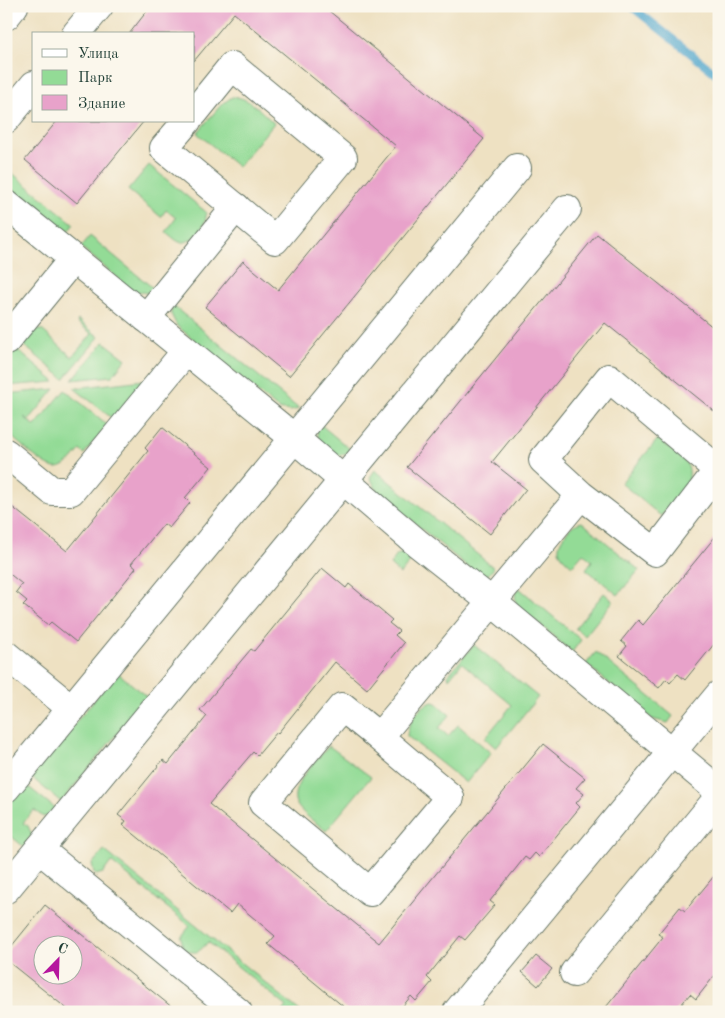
<svg xmlns="http://www.w3.org/2000/svg" width="725" height="1018" font-family="'Old Standard TT',serif">
<style>
.green{fill:#93db96;stroke:#598c65}
.lines{fill:none;stroke-linecap:round;stroke-linejoin:round}
.stream{stroke:#4fa6cc;stroke-width:8}
.building{fill:#e8a2ca;fill-rule:evenodd}
.minor-casing{stroke:#677666;stroke-width:30}
.minor{stroke:#fff;stroke-width:28}
</style>
<rect width="100%" height="100%" fill="#fbf7ec"/>
<filter id="ink" filterUnits="userSpaceOnUse"><feTurbulence type="fractalNoise" baseFrequency=".02" numOctaves="2"/><feDisplacementMap in="SourceGraphic" scale="10" xChannelSelector="R" yChannelSelector="G"/><feConvolveMatrix kernelMatrix="1 2 1 2 8 2 1 2 1" color-interpolation-filters="sRGB"/></filter>
<filter id="wash" filterUnits="userSpaceOnUse"><feTurbulence type="fractalNoise" baseFrequency=".0096" numOctaves="4" result="noise"/><feDisplacementMap in="SourceGraphic" scale="20" xChannelSelector="R" yChannelSelector="G"/><feGaussianBlur stdDeviation="1.12" result="paint"/><feColorMatrix in="noise" values="0 0 0 0 0 0 0 0 0 0 0 0 0 0 0 0 0 1.4 0 .05"/><feComposite in="paint" operator="in"/></filter>
<g filter="url(#wash)">
<rect width="100%" height="100%" fill="#eee1c2"/>
<!-- green -->
<g class="green">
<path d="M232,97C249,96 262,113 274,123L238,167L197,133L221,105Z"/>
<path d="M149,165L206,212C208,225 193,245 179,242C175,240 170,235 166,232L176,218L166,210L161,217L128,190Z"/>
<polygon points="6,168 74,224 66,234 6,186"/>
<polygon points="90,236 153,288 148,293 138,292 130,289 81,247"/>
<polygon points="172,305 299,409 290,411 278,409 177,326 171,314"/>
<polygon points="78,320 99,337 64,379 20,342 32,330 42,330 72,357 92,334 77,322"/>
<polygon points="104,342 126,359 112,376 72,380"/>
<polygon points="15,348 55,382 6,386 6,358"/>
<polygon points="144,380 113,419 74,388"/>
<path d="M55,389L29,420L24,417L35,426L65,390L108,425L84,454L80,450C74,457 66,469 55,468C44,467 16,440 6,432V394Z"/>
<path d="M321,425L351,450C336,464 316,446 317,429Z"/>
<path d="M658,439C666,446 675,452 683,459C702,479 673,502 661,516L621,483Z"/>
<polygon points="375,470 494,568 488,575 478,573 473,571 378,493 370,477"/>
<path d="M582,522L639,570L618,595L586,569L592,561L583,553L572,566C558,554 554,549 566,533C570,527 574,524 582,522Z"/>
<polygon points="405,552 411,558 410,562 400,574 390,565 397,555"/>
<polygon points="519,588 581,640 572,652 516,604 515,594"/>
<polygon points="604,593 613,601 585,636 575,628"/>
<polygon points="474,645 538,697 496,748 485,738 512,705 462,663 449,679 448,675"/>
<polygon points="596,652 673,716 668,723 652,719 586,664"/>
<polygon points="117,672 147,697 61,802 31,777"/>
<path d="M433,702L436,703L450,715L439,728L448,736L458,725L491,753L466,783L407,736C408,722 419,705 433,702Z"/>
<path d="M329,746L371,777L326,831C317,823 303,815 297,805C286,788 318,759 329,746Z"/>
<polygon points="25,784 56,809 50,815 43,817 34,810 23,823 28,826 32,835 24,847 6,832 6,806"/>
<path d="M104,850L301,1012H282L286,1006L208,942C199,952 196,956 183,948L181,937L190,926L111,862L103,873L96,875L94,873L92,864Z"/>
</g>
<g class="lines">
<!-- stream -->
<polyline class="stream" points="631,6 719,76"/>
</g>
<g id="blocks">
<!-- building -->
<g class="building">
<polygon points="151,6 323,6 484,139 289,376 205,307 243,261 278,290 396,146 234,13 194,61 194,34 129,34"/>
<polygon points="57,121 144,121 77,203 25,160"/>
<polygon points="597,234 719,332 719,415 605,323 492,462 526,489 490,534 407,467"/>
<polygon points="162,427 211,467 185,498 190,503 169,528 164,524 131,564 136,568 76,642 51,622 48,625 23,605 27,601 16,592 22,584 6,571 6,502 67,551 148,451 145,448"/>
<polygon points="719,532 719,638 685,680 678,674 670,683 666,679 659,688 619,656 627,646 621,641 638,620 643,625"/>
<polygon points="322,568 346,588 349,584 392,620 389,623 399,631 395,635 404,643 367,689 335,662 278,733 277,732 257,756 253,752 209,804 379,943 543,744 585,778 576,788 584,794 576,803 580,807 539,857 535,853 529,860 525,857 490,901 495,905 465,940 460,936 427,977 432,982 416,1001 411,996 398,1012 350,1012 268,944 275,936 237,904 230,913 123,825 126,821 118,815 163,760 168,764 207,716 200,710 251,649 254,651"/>
<polygon points="719,870 719,970 696,999 690,994 675,1012 602,1012 663,937 658,934 680,907 685,911"/>
<path d="M45,905L178,1012H71L6,960V953ZM42,946H72V976H42Z"/>
<polygon points="536,956 552,969 538,986 522,972"/>
</g>
</g>
</g>
<g filter="url(#ink)">
<use href="#blocks" fill-opacity="0" stroke="#677666" stroke-width="1"/>
<g class="lines">
<!-- minor casing -->
<g class="minor-casing">
<g id="minor">
<polyline points="6,16 14,6"/>
<polyline points="76,34 99,6"/>
<polyline points="6,119 34,85"/>
<polyline points="187,121 164,148 275,240 343,158 232,66 194,113"/>
<polyline points="6,204 294,438 416,542 492,602 719,791"/>
<polyline points="146,318 236,207"/>
<polyline points="6,341 73,259"/>
<polyline points="6,453 52,491 71,491 186,351"/>
<polyline points="6,655 72,709"/>
<polyline points="379,737 342,707 263,803 370,892 450,797 379,737 581,495 543,460 609,378 718,470 655,552 581,495"/>
<polyline points="6,788 517,168"/>
<polyline points="39,849 238,1012"/>
<polyline points="6,889 567,209"/>
<polyline points="574,973 719,797"/>
<polyline points="457,1012 719,695"/>
</g>
</g>
<!-- minor -->
<use href="#minor" class="minor"/>
</g>
</g>
<!-- margin -->
<rect width="725" height="1018" fill="none" stroke="#fbf7ec" stroke-width="25"/>
<!-- legend -->
<rect x="32" y="32" width="162" height="90" fill="#fbf7ec" stroke="#a3ada2"/>
<rect x="42" y="49" width="25" height="8" fill="#ffffff" stroke="#a3ada2"/>
<text x="78" y="58" font-size="15" fill="#1f3d34">Улица</text>
<rect x="42" y="70" width="25" height="15" fill="#93db96" stroke="#a3ada2"/>
<text x="78" y="82" font-size="15" fill="#1f3d34">Парк</text>
<rect x="42" y="95" width="25" height="15" fill="#e8a2ca" stroke="#a3ada2"/>
<text x="78" y="108" font-size="15" fill="#1f3d34">Здание</text>
<!-- north arrow -->
<g transform="translate(58 960) rotate(23)"><circle r="24" fill="#fbf7ec" stroke="#a3ada2"/>
<path d="M0-4L9 19L0 12L-9 19Z" fill="#b5179e"/>
<text y="-8" font-size="14" font-weight="bold" text-anchor="middle" fill="#1f3d34">С</text>
</g>
</svg>
